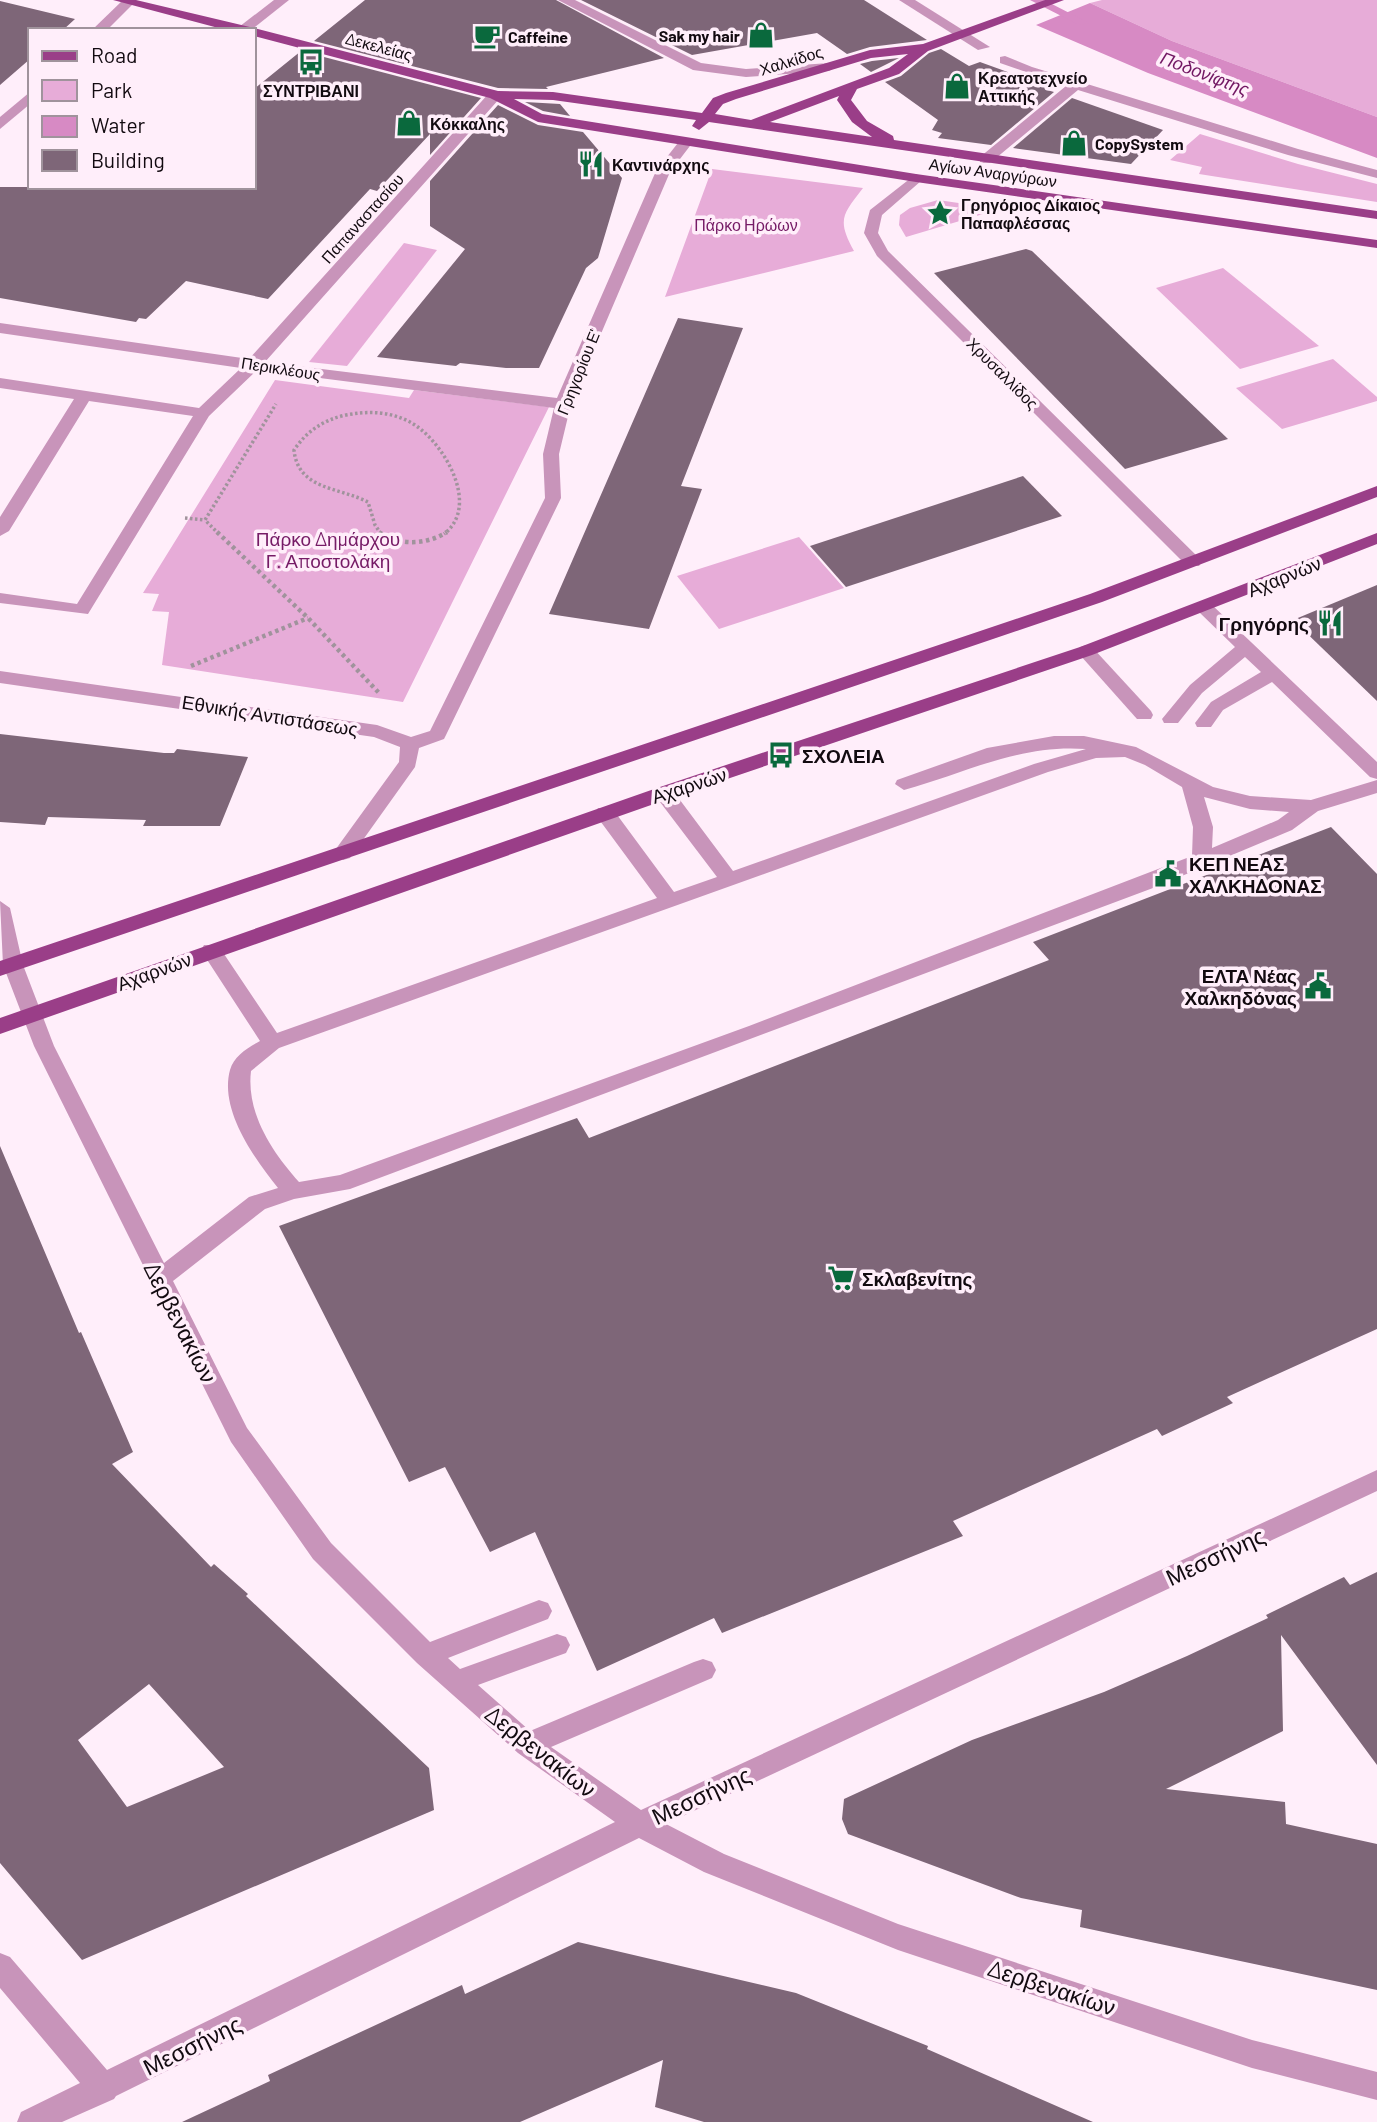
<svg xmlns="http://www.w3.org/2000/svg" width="1377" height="2122" font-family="Barlow,sans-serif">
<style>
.green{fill:#e7acd8}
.water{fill:#d78ac4}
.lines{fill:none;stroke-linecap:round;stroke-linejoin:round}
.stream{fill:#d78ac4;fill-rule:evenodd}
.building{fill:#7e6678;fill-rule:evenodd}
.path-far1{stroke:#a0939c;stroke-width:3.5;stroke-dasharray:2.5 2.5;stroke-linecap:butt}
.path{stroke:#a0939c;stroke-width:4.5;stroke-dasharray:3.5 3.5;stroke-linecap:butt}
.minor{fill:#c894ba;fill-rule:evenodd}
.major{fill:#9a3e88;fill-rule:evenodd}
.labels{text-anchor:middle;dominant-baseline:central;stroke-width:7;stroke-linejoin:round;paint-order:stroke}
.far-poi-label{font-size:16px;font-weight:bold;fill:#120a10;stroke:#ffeefa;text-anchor:start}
.far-street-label{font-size:16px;fill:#120a10;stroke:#ffeefa}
.far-park-label{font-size:16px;fill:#761b66;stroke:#ffeefa}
.far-water-label{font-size:18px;font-style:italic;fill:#721763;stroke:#ffeefa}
.park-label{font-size:19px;fill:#761b66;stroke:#ffeefa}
.street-label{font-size:19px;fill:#120a10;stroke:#ffeefa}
.poi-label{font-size:19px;font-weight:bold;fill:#120a10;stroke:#ffeefa;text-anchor:start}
.near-street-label{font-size:23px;fill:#120a10;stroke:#ffeefa}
</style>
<rect width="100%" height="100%" fill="#ffeefa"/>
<!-- green -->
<g class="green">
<polygon points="1102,0 1377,0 1377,117 1172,41 1090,3"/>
<polygon points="1200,134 1298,164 1377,184 1377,202 1199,174 1202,167 1170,160"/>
<path d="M712,169L863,188C842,215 837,220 854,251L665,297Z"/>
<polygon points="938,200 1000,209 906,237 899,225 900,215 910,208"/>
<polygon points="404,243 437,250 347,366 309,362"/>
<polygon points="1223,268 1319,346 1240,369 1156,288"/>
<polygon points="1333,359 1377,397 1377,401 1282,429 1236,388"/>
<polygon points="275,380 409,398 414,390 549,407 403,702 162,665 169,612 152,611 159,594 143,593"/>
<polygon points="799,537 844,588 719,629 677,576"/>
</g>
<!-- water -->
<polygon class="water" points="1090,3 1172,41 1377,117 1377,158 1148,73 1036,25"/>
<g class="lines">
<!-- stream -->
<polygon class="stream" points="1030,0 1044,0 1089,23 1079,25"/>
</g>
<!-- building -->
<g class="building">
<polygon points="365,0 556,0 664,58 546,87 548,89 498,88 314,41"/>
<polygon points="581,0 864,0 927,40 870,47 847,54 817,33 692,55"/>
<polygon points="0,1 75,19 63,30 30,30 30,59 0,85"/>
<polygon points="941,49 969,66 980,62 1049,87 1047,90 1054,92 991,145 938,138 942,133 932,130 938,120 885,82 901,76 929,53"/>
<polygon points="301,51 481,98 430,155 430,134 377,191 370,189 268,299 186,281 146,319 139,318 136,322 0,298 0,187 254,187 254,89"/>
<polygon points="899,58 871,72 860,64 872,61"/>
<polygon points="1072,98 1163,130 1131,164 1013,148"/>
<polygon points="525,102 560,104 570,116 543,111"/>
<polygon points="498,105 538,125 583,132 622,178 598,258 586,268 539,368 506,368 460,363 456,366 377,357 465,249 430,226 430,181"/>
<polygon points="1026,249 1032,251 1228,439 1125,469 934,273"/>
<polygon points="678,318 743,328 681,486 702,489 649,629 549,614"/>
<polygon points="1023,476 1062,516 846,587 810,546"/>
<polygon points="1377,585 1377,701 1293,620"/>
<polygon points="0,734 164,753 174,753 177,749 248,757 220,826 143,826 146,820 48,817 45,825 0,822"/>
<polygon points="1331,827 1377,874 1377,1329 1227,1397 1233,1403 1162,1436 1157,1429 953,1521 963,1536 722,1633 714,1618 597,1671 535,1532 490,1552 445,1467 409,1482 279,1226 577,1118 589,1138 1049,960 1033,942"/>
<path d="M0,1146L79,1333L81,1332L133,1452L112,1464L211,1567L214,1564L248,1594L246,1596L429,1768L434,1810L82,1960L0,1863ZM149,1684L224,1767L127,1807L78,1740Z"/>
<polygon points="1377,1572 1377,1765 1281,1635 1283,1731 1166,1789 1285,1802 1286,1824 1377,1844 1377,1990 1080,1927 1082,1910 1021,1898 848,1834 842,1819 844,1799 972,1740 1104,1692 1187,1656 1268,1618 1266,1615 1344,1577 1350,1585"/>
<polygon points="578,1942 796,1993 928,2046 927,2049 1093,2122 704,2122 655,2107 663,2060 520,2122 182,2122 270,2081 268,2075 462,1985 465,1994"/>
</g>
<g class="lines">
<!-- path-far1 -->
<g class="path-far1">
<polyline points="185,518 205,520"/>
<polyline points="219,534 205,520 276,404"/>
<path d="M381,534L375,525L368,502C339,487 298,490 294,450C307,431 323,420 346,415C368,411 389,411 410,422C442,439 482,505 444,534"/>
</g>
<!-- path -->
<g class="path">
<polyline points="217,532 308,618 380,694"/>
<path d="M379,532C400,546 426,545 447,532"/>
<polyline points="191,666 308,618"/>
</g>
<!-- minor -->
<g class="minor">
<polygon points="123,0 135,2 107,30 92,30"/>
<polygon points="274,0 289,0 251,30 235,30"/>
<polygon points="558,0 575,0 701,63 746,69 829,63 836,67 829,71 746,77 693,70"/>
<polygon points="899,0 915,0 990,47 978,50"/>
<polygon points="1005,56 1032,67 1298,149 1377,170 1377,178 1288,155 1078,90 990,163 980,163 980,157 1066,86 1000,63 1000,57"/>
<polygon points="495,91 502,95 500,98 265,362 557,398 656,171 681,139 693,142 670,172 571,404 559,454 561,498 446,735 444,739 419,748 415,767 350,858 343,860 333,853 399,762 400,747 374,737 0,683 0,671 377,725 411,737 430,731 545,498 543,454 554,408 257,370 209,416 88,614 0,603 0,593 77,604 193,416 89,401 9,531 0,536 0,517 74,399 0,388 0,378 199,408 241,368 0,333 0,323 249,359 490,92"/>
<polygon points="30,92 30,104 0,129 0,117"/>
<polygon points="916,174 923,178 921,181 882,215 878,233 888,251 1199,558 1202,562 1199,566 1187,566 877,256 864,233 870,210"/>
<polygon points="1205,602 1211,604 1377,762 1377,779 1370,777 1272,682 1223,710 1211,727 1197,727 1195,723 1211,702 1261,672 1245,657 1202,693 1178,723 1164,723 1162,719 1190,685 1235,647 1199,612 1196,608 1199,604"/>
<polygon points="1086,645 1092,647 1151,711 1153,715 1151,719 1137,719 1080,655 1077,651 1080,647"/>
<path d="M1054,736H1084L1136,747L1213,787L1250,796L1311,800L1377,780V793L1318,811L1292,830L1153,888L350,1189L294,1199L265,1209L173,1281L247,1428L331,1543L430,1642L539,1600L548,1603L552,1611L548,1619L448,1658L460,1669L557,1634L566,1637L570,1645L566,1653L478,1685L530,1731L694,1662L703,1659L712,1662L716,1670L712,1678L551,1747L641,1810L1377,1470V1491L666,1824L724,1854L898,1924L1252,2040L1377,2072V2100L1252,2068L898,1950L704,1872L639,1838L116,2096L114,2099L62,2122H17L21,2112L80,2083L0,1988V1953L10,1957L107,2070L615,1822L518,1753L417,1663L313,1559L231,1442L34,1046L3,965L0,901L10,908L23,965L54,1046L164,1263L249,1197L278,1188C255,1159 219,1110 230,1070C234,1056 247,1048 260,1041L204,955L201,950L204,945H218L277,1033L657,898L598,818L595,813L598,808H612L674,892L717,877L657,798L654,793L657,788H671L733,871L1034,764L1086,749C1019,744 966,773 904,790L895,784L897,780L987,748ZM1125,757L1145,765L1182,787L1193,827L1192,856L749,1026L340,1175L299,1182C272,1152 246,1113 251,1071L279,1048L1048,772L1096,758ZM1204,797L1250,809L1289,812L1278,820L1212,848L1213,827Z"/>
</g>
<!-- major -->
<g class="major">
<path d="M113,0H136L254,28L498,91L553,92L702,113L713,98L726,93L870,50L923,44L1045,0H1064L928,51L899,74L857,89L851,100L867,121L893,136L894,140L1377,211V219L709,122L699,130L692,126L696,120L553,100L514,99L542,114L916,174L1377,240V248L916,182L538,122L490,98L254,36V30H226ZM908,54L889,68L751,120L715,114L723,104L736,99L871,58ZM839,96L837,100L852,122L872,137L770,122Z"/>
<polygon points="1377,486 1377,497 1102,602 0,976 0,961 1090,594"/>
<polygon points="1377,533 1377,544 1092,655 671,798 0,1034 0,1018 657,788 1080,647"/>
</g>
</g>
<!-- icons -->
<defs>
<g id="shop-bare" transform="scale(2.1)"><path d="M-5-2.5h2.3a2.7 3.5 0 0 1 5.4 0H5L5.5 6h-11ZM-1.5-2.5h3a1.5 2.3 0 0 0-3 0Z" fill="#0a693d" stroke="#ffeefa" stroke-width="2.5" paint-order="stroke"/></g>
<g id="cafe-bare" transform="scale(2.1)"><path d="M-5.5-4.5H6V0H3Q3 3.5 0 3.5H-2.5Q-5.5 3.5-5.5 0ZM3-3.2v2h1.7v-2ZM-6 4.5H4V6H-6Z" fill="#0a693d" stroke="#ffeefa" stroke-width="2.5" paint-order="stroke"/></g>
<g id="bus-bare" transform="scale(2.1)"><path d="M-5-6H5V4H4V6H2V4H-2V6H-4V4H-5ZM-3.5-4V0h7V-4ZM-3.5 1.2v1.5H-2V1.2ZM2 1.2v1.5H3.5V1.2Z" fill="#0a693d" stroke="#ffeefa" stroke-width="2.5" paint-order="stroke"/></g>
<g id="restaurant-bare" transform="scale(2.1)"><path d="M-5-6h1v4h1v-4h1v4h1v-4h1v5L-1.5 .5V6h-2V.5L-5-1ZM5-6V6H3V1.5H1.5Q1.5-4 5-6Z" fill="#0a693d" stroke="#ffeefa" stroke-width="2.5" paint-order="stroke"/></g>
<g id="sight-bare" transform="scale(2.1)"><path d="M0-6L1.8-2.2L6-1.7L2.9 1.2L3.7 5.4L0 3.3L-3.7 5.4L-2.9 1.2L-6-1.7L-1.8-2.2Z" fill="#0a693d" stroke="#ffeefa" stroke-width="2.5" paint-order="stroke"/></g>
<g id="civic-bare" transform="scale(2.1)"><path d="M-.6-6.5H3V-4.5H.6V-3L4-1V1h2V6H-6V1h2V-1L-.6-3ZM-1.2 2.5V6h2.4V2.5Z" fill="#0a693d" stroke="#ffeefa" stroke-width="2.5" paint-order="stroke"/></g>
<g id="supermarket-bare" transform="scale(2.1)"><path d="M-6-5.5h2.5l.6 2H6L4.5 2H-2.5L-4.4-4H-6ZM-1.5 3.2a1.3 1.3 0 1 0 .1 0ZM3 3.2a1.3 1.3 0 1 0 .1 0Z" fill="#0a693d" stroke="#ffeefa" stroke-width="2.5" paint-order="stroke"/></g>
</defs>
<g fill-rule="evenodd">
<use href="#shop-bare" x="761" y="35"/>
<use href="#cafe-bare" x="487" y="36"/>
<use href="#bus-bare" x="311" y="62"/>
<use href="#shop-bare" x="957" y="86"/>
<use href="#shop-bare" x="409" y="123"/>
<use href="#shop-bare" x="1074" y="143"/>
<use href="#restaurant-bare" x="591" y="164"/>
<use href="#sight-bare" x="940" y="213"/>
<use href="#restaurant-bare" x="1330" y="623"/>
<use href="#bus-bare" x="781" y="755"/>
<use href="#civic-bare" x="1168" y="874"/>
<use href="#civic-bare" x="1318" y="986"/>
<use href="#supermarket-bare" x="841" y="1278"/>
</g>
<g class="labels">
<!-- far-poi labels -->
<g class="far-poi-label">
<text x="740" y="35" text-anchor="end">Sak my hair</text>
<text x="508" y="36">Caffeine</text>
<text x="978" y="77">Κρεατοτεχνείο<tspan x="978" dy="18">Αττικής</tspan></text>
<text x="311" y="90" text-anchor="middle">ΣΥΝΤΡΙΒΑΝΙ</text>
<text x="430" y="123">Κόκκαλης</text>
<text x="1095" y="143">CopySystem</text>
<text x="612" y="164">Καντινάρχης</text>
<text x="961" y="204">Γρηγόριος Δίκαιος<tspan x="961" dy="18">Παπαφλέσσας</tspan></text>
</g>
<!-- far-street labels -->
<g class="far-street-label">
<text transform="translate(379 46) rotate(15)">Δεκελείας</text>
<text transform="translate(791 60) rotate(-17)">Χαλκίδος</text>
<text transform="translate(993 172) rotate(8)">Αγίων Αναργύρων</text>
<text transform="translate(362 218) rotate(-48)">Παπαναστασίου</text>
<text transform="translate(281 368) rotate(9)">Περικλέους</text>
<text transform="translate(578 372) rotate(-68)">Γρηγορίου Ε'</text>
<text transform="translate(1003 373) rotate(45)">Χρυσαλλίδος</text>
</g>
<!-- far-park labels -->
<g class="far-park-label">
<text x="746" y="224">Πάρκο Ηρώων</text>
</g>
<!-- far-water labels -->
<g class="far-water-label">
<text transform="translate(1205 73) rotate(21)">Ποδονίφτης</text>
</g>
<!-- park labels -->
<g class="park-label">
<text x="328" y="538">Πάρκο Δημάρχου<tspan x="328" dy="22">Γ. Αποστολάκη</tspan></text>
</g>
<!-- street labels -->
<g class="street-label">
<text transform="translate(1284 576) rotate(-22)">Αχαρνών</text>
<text transform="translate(270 715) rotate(9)">Εθνικής Αντιστάσεως</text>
<text transform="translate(689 785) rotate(-18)">Αχαρνών</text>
<text transform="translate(154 971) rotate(-20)">Αχαρνών</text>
</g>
<!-- poi labels -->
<g class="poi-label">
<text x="1309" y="623" text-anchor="end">Γρηγόρης</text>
<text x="802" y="755">ΣΧΟΛΕΙΑ</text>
<text x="1189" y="863">ΚΕΠ ΝΕΑΣ<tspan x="1189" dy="22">ΧΑΛΚΗΔΟΝΑΣ</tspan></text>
<text x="1297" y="975" text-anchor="end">ΕΛΤΑ Νέας<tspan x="1297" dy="22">Χαλκηδόνας</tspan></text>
<text x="862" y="1278">Σκλαβενίτης</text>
</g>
<!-- near-street labels -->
<g class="near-street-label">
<text transform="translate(181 1322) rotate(63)">Δερβενακίων</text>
<text transform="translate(1215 1556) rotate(-25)">Μεσσήνης</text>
<text transform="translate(541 1751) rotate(38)">Δερβενακίων</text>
<text transform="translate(701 1795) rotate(-25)">Μεσσήνης</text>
<text transform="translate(1052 1987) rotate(18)">Δερβενακίων</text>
<text transform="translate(192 2045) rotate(-26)">Μεσσήνης</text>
</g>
</g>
<!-- legend -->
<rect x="28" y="28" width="228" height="161" fill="#ffeefa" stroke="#a0939c" stroke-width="2"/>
<rect x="42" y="51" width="35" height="10" fill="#9a3e88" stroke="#a0939c" stroke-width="2"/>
<text x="91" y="63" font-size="21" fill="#120a10">Road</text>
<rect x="42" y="80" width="35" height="21" fill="#e7acd8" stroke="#a0939c" stroke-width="2"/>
<text x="91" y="98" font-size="21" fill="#120a10">Park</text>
<rect x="42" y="116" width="35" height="21" fill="#d78ac4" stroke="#a0939c" stroke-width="2"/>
<text x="91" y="133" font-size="21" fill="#120a10">Water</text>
<rect x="42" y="150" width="35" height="21" fill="#7e6678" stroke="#a0939c" stroke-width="2"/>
<text x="91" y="168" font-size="21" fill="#120a10">Building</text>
</svg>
